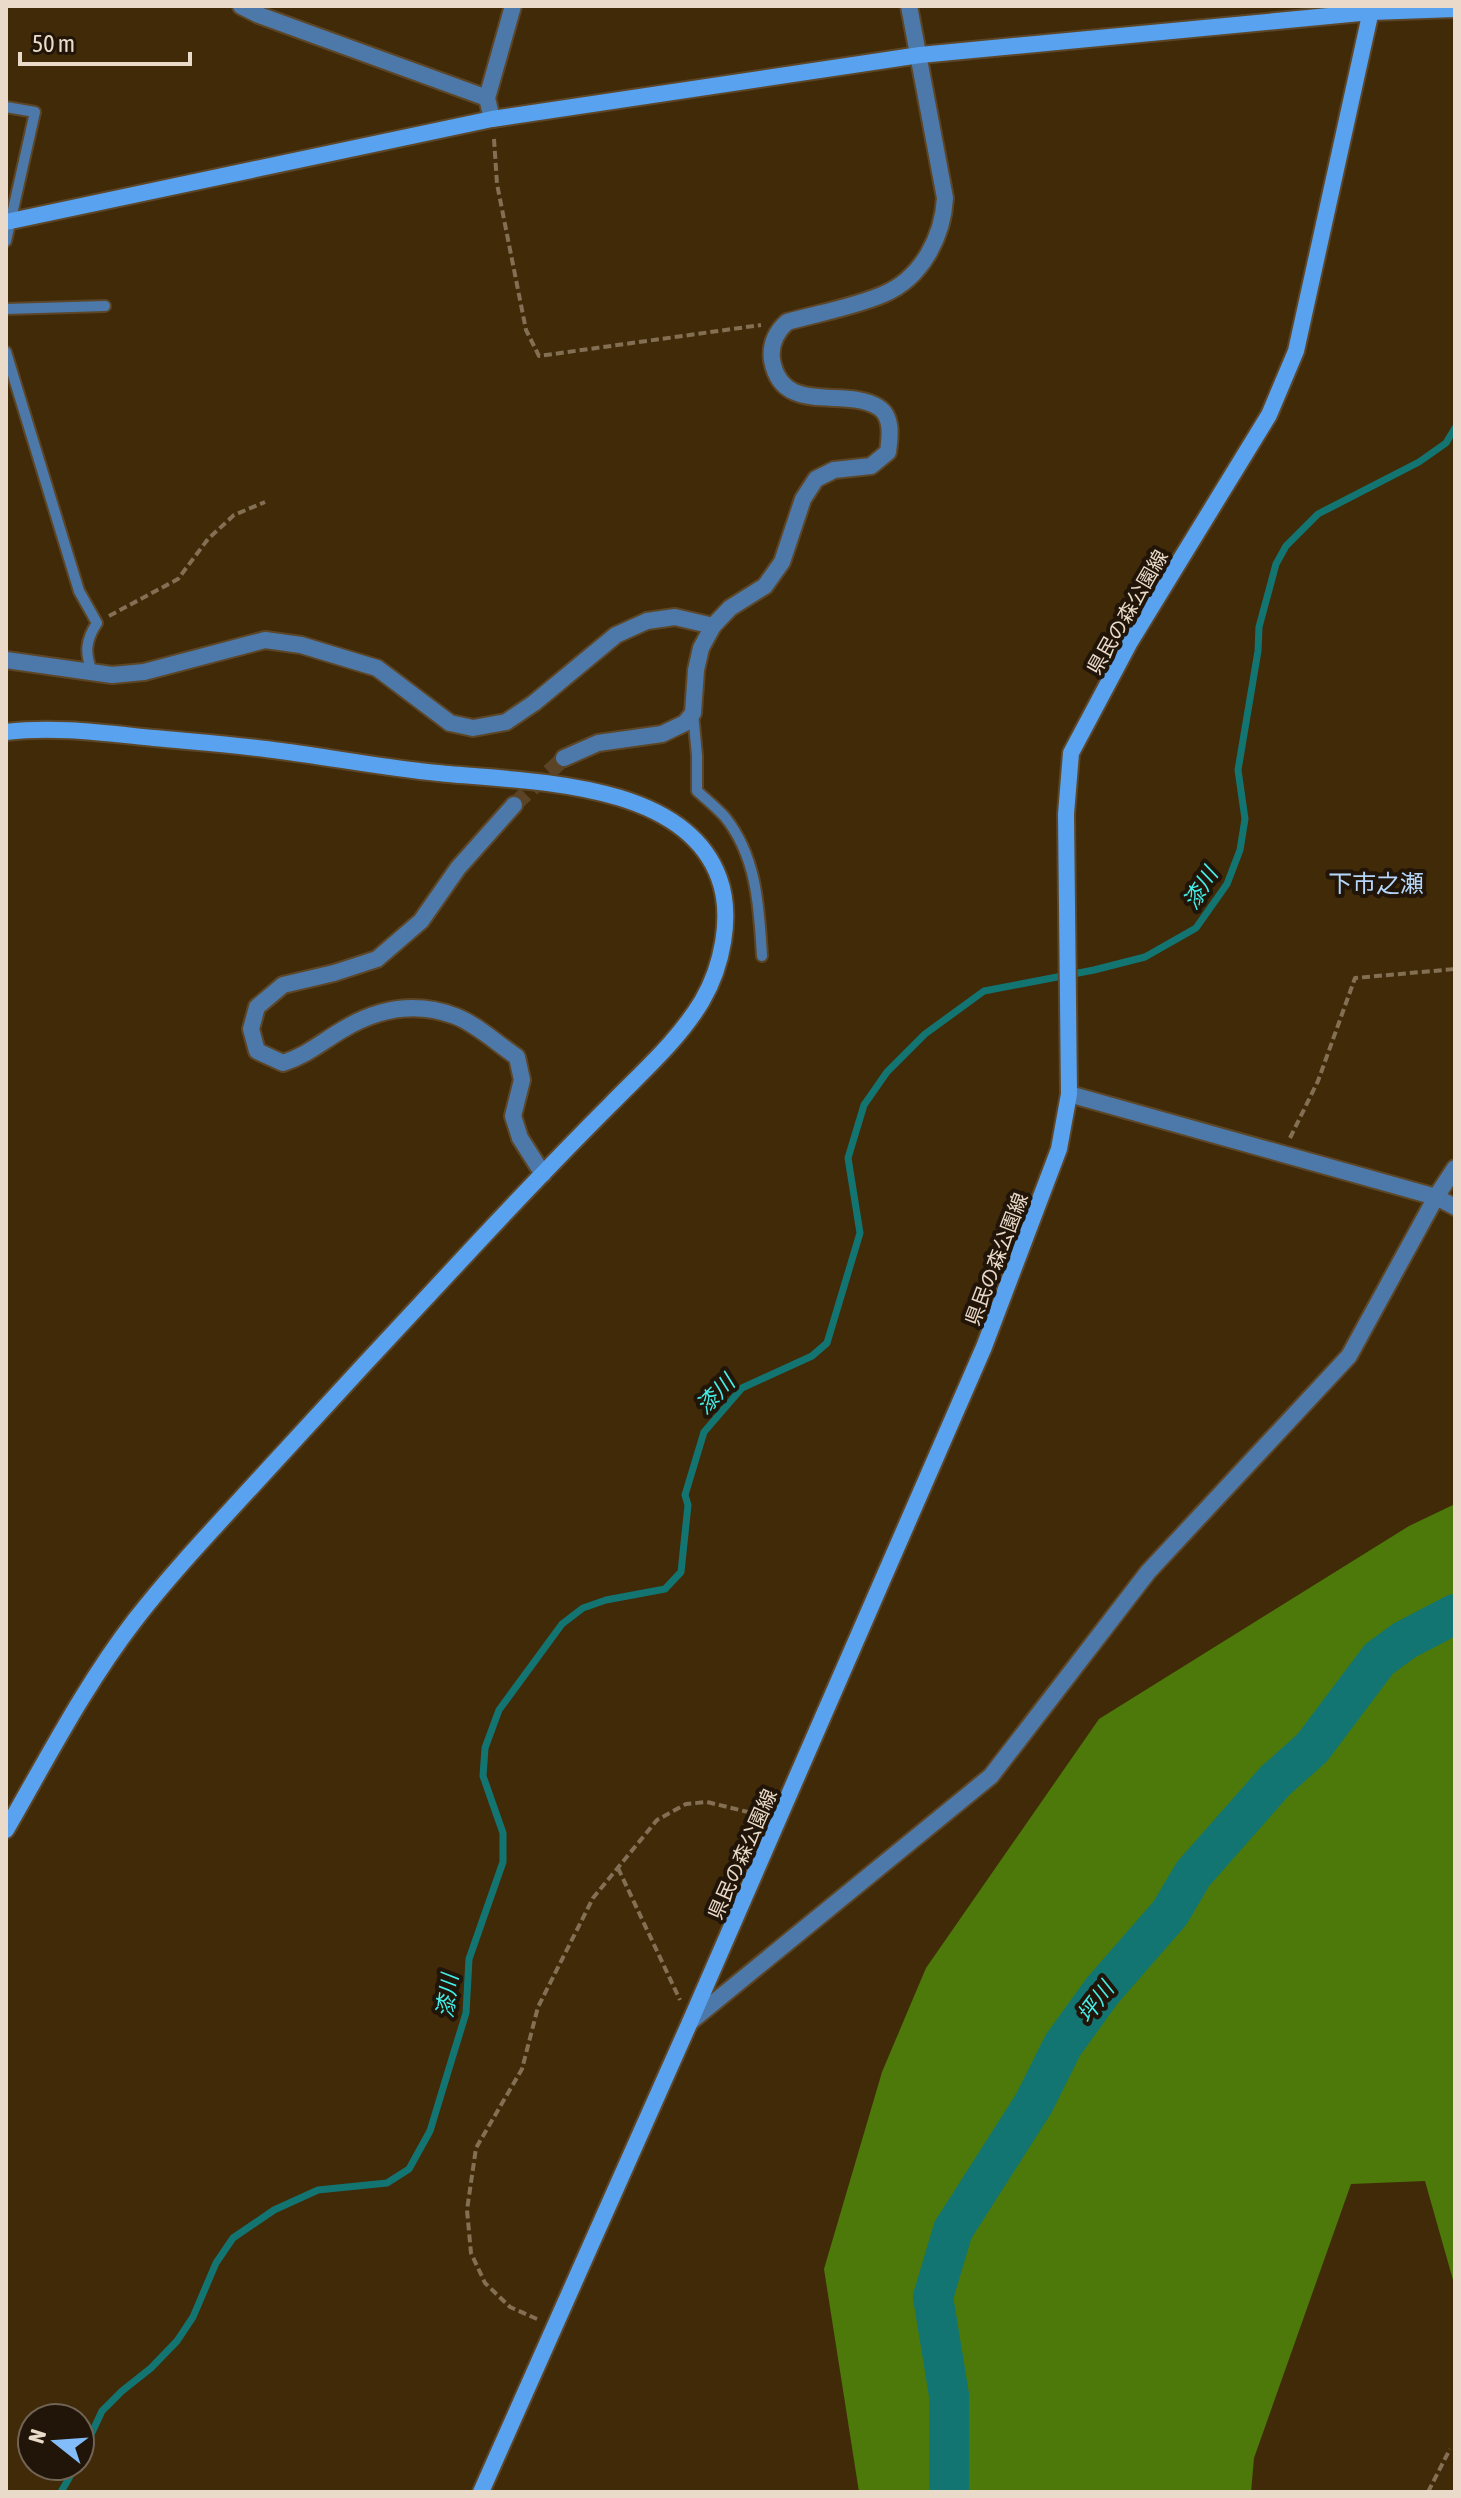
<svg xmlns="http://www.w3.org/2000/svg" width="1461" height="2498" font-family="'Asap Condensed','Noto Sans JP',sans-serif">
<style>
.forest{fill:#4c790a}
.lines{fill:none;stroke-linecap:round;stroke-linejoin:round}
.stream{stroke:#137572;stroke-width:7}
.river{stroke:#137572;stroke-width:40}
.street-tunnel{stroke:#5a4425;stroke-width:16;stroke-dasharray:16 8;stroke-linecap:butt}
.lane-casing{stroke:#5c4627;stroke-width:14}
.street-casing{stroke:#5c4627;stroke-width:20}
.secondary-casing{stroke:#5c4627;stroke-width:20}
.path{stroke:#836f53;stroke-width:4;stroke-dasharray:8 4;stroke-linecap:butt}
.lane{stroke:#4c79a9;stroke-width:10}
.street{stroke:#4c79a9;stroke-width:16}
.secondary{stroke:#58a2ef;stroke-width:16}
.labels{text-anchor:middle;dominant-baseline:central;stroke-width:8;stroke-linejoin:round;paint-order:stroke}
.street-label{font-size:20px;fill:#eadac9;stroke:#201508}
.water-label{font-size:22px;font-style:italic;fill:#44efe9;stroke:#201508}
.quarter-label{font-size:24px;fill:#b5d5f9;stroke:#201508}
</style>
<rect width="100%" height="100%" fill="#412a08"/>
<!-- forest -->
<polygon class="forest" points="1455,1504 1455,2287 1425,2181 1351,2184 1254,2458 1251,2492 859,2492 824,2269 882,2072 926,1968 1099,1719 1409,1526"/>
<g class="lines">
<!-- stream -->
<g class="stream">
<polyline points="80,2458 102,2411 122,2391 151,2368 177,2341 193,2317 216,2263 233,2238 274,2210 318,2190 387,2183 409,2169 430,2131 454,2052 466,2013 469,1959 503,1862 503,1833 483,1776 485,1748 499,1710 562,1624 583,1608 606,1600 665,1589 681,1572 688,1505 685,1495 704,1432 742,1388 812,1356 827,1343 860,1233 848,1158 864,1105 887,1072 925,1034 984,991 1094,970 1145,957 1196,928 1227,884 1240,850 1245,819 1238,770 1258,651 1259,627 1276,564 1286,546 1318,514 1419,462 1446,443 1455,428"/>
<polyline points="61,2492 76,2466"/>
</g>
<!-- river -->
<polyline class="river" points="949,2492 949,2395 933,2297 953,2230 1034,2103 1063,2045 1102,1991 1170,1913 1193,1874 1275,1781 1312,1748 1379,1659 1405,1640 1455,1614"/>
<!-- street-tunnel -->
<polyline class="street-tunnel" points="514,805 564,758"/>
<!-- lane casing -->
<g class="lane-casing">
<g id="lane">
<polyline points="6,107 35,112 6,241"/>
<polyline points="6,309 105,306"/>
<path d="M6,352L79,591L97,623C85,641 85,653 92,672"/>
<path d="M693,713L697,756V791C706,799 717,808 725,817C757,857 759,907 762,956"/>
</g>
</g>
<!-- street casing -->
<g class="street-casing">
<g id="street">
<polyline points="241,6 259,15 487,98"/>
<polyline points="492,119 487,98 513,6"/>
<polyline points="6,660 112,675 144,672 265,640 301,645 377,668 450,723 473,728 506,722 534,703 616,635 647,621 675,617 713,626"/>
<path d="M564,758L598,743L662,734L685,723L693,713L696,670L701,648L713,626L730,608L765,586L782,562L803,499L816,479L834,470L871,466L888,452C890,437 893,416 878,407C845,386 782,417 772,360C770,345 776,332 787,322C819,313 854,307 884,294C922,278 943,236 945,198L909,6"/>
<path d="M514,805L458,868L421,921L377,959L334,973L283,985L257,1007L251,1029L257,1051L283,1063C309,1054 320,1043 342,1030C378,1008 415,1001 455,1016C475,1023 499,1045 517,1057L522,1080L513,1116L520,1138L543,1174"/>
<polyline points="1069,1094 1436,1197 1455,1207"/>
<polyline points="690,2022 991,1776 1148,1572 1349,1356 1436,1197 1455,1168"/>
</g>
</g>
<!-- secondary casing -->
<g class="secondary-casing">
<g id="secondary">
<polyline points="6,222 492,119 920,55 1371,12 1455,9"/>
<path d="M6,732C55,726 104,733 154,738C196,742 239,745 281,751C334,758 385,768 438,773C523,782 683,779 719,878C733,916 722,967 702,1001C678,1041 642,1072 610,1105C566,1149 523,1194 480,1240C406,1319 332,1399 259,1479C217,1525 173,1571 135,1620C85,1685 47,1759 6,1830"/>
<polyline points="481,2492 690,2022 984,1347 1059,1149 1069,1094 1066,814 1071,753 1130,642 1269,415 1296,351 1372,6"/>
</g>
</g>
<!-- path -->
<g class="path">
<polyline points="494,139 497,184 526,330 539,356 761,325"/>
<polyline points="109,616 178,579 208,539 234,515 265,502"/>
<polyline points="1290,1138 1318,1081 1355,978 1455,969"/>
<polyline points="618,1868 680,2000"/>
<polyline points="537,2319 510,2307 485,2283 471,2253 467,2210 476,2148 522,2069 538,2007 593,1898 657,1820 686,1804 707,1802 760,1815"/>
<polyline points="1428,2492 1450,2449"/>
</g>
<!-- lane -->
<use href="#lane" class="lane"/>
<!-- street -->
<use href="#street" class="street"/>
<!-- secondary -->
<use href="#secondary" class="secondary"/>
</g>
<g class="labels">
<!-- street labels -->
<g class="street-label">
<text transform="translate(1127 612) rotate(-60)">県民の森公園線</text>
<text transform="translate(996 1259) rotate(-69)">県民の森公園線</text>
<text transform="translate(742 1854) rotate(-66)">県民の森公園線</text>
</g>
<!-- water labels -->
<g class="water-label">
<text transform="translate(1200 888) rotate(-58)">漆川</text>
<text transform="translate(715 1394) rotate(-46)">漆川</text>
<text transform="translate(447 1996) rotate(-83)">漆川</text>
<text transform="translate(1095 2002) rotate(-53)">坪川</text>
</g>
<!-- quarter labels -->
<g class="quarter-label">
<text x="1376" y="883">下市之瀬</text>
</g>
</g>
<!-- border -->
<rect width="1461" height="2498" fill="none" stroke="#eadac9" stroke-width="16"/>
<!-- north arrow -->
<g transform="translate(56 2442) rotate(287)"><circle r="38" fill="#201508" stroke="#716455" stroke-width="2"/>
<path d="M0-6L14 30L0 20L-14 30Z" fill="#82bcfa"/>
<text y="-12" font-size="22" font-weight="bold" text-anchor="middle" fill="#eadac9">N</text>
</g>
<!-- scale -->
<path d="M20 52v12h170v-12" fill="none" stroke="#eadac9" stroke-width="4"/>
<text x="32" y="52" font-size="24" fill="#eadac9" stroke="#201508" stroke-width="6" paint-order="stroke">50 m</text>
</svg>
